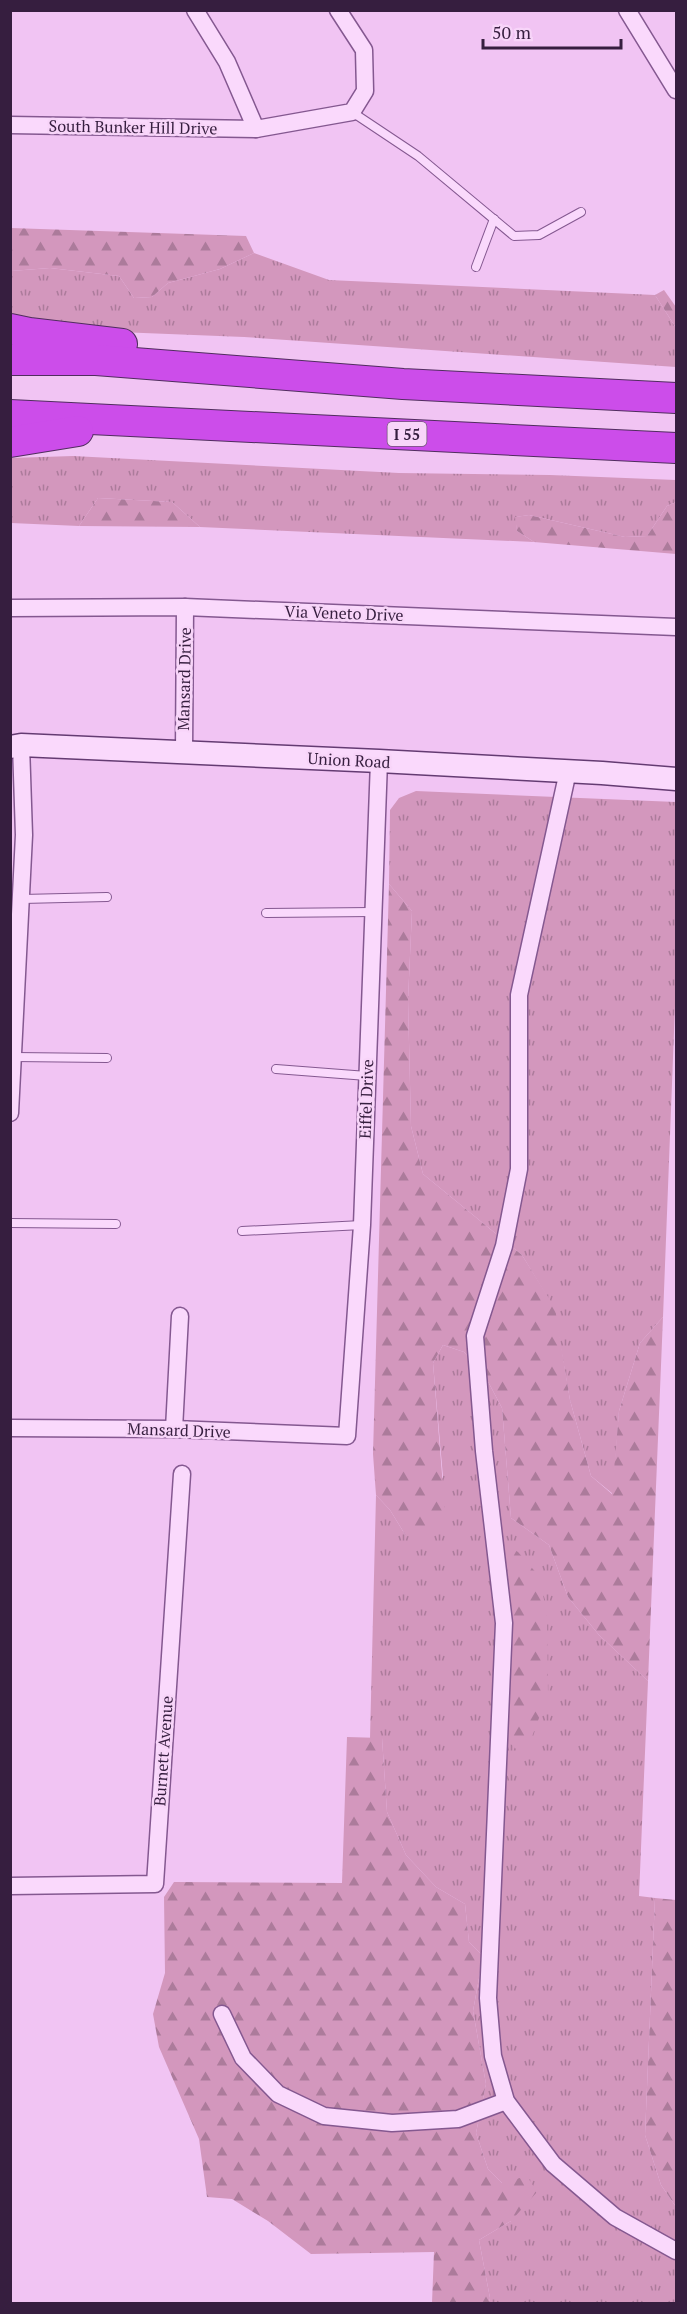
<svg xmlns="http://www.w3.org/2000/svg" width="687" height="2314" font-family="'PT Serif',serif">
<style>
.grass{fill:url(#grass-tufts)}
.forest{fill:url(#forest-firs)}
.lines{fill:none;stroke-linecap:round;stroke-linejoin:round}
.lane-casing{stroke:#845890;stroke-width:10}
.street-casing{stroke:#845890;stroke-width:19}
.secondary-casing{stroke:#643b72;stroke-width:25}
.highway-casing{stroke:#502d5e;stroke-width:32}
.lane{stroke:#fad9fc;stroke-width:8}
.street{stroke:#fad9fc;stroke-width:16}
.secondary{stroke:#fad9fc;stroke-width:22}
.highway{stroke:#cc4dea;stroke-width:30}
.labels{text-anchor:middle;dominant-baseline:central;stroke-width:5;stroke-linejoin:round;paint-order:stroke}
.shield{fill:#f8d5f9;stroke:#705577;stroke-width:1.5}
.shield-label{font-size:15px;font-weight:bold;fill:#361e3f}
.street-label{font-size:16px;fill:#361e3f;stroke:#f8d5f9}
</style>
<defs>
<pattern id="grass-tufts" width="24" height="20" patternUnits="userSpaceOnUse" patternTransform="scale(1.5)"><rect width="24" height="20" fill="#d397bd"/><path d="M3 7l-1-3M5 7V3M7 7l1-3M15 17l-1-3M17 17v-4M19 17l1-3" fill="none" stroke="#ac7b9b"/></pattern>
<pattern id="forest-firs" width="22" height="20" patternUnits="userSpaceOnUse" patternTransform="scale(1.5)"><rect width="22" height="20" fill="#d397bd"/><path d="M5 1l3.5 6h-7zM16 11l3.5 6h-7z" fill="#ac7b9b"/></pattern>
</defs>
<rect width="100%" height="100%" fill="#f1c4f3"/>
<!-- grass -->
<g class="grass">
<polygon points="254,253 329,280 655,295 676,328 676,367 244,337 93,331 11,315 11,271 50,268 119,276 134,298 152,297 168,283 220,269"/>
<polygon points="73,456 399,473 550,475 676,480 676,502 667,506 647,536 625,537 529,515 516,517 517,531 534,542 200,527 172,502 98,498 79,526 11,523 11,458"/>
<polygon points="416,791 676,802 676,980 663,1317 640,1343 619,1411 613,1494 591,1476 570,1400 554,1308 522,1255 423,1174 411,1126 408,1000 412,911 389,884 390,810 399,798"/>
<polygon points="443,1345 464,1352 484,1374 502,1408 511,1518 549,1545 568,1597 599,1635 648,1681 639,1896 655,1898 645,2135 661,2185 676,2207 676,2303 489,2303 490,2298 479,2240 511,2221 502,2183 488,2169 476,2133 486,2084 473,2011 483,1956 469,1942 465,1904 436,1887 406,1855 387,1812 382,1738 370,1738 376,1495 390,1510 406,1536 443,1477 433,1363"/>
</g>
<!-- forest -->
<g class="forest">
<polygon points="11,228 246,236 254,253 220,269 168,283 152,297 134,298 119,276 50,268 11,271"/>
<polygon points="664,290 676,307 676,328 655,295"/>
<polygon points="98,498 172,502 200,527 79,526"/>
<polygon points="676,502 676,554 534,542 517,531 515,517 529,515 625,537 647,536 667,506"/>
<polygon points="389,884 412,911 408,1000 411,1126 423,1174 522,1255 555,1308 570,1400 591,1476 612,1494 619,1411 640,1343 663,1317 648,1681 599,1635 568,1597 549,1545 511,1518 502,1408 484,1374 464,1352 443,1345 433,1363 446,1523 427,1537 406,1536 390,1510 376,1495 373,1454"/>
<polygon points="507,1545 518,1552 539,1576 547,1614 548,1694 530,1742 520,1753 500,1733 490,1713 498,1665 495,1623 500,1558"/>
<polygon points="347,1737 382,1738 387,1812 406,1855 436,1887 465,1904 469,1942 483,1956 473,2011 486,2084 476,2133 488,2169 502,2183 527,2176 537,2192 511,2221 479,2240 490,2298 489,2303 432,2303 434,2252 311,2254 268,2221 232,2199 207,2197 199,2139 159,2047 153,2014 165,1973 164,1897 174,1882 342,1883"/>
<polygon points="655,1898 676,1900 676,2207 661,2185 645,2135"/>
</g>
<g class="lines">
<!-- lane casing -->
<g class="lane-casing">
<g id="lane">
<polyline points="352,112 418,156 514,236 539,235 581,212"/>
<polyline points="476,267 494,219"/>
<polyline points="22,899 107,897"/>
<polyline points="266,913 372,912"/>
<polyline points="14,1057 107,1058"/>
<polyline points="276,1069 367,1076"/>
<polyline points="10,1223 116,1224"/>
<polyline points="242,1231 362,1225"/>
</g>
</g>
<!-- street casing -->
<g class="street-casing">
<g id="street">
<polyline points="195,10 227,62 256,129"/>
<polyline points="627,10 676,90"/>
<polyline points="10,125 256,129 352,112 365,91 364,50 338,10"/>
<polyline points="10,608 185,607 676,627"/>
<polyline points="184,752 185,607"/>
<polyline points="568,771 519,995 519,1169 504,1246 475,1336 484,1451 504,1623 488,1998 493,2056 506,2101 553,2164 615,2217 676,2251"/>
<polyline points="10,1113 24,835 21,745"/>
<polyline points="10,1428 174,1429 347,1436 362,1225 379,761"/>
<polyline points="174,1429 180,1316"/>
<polyline points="10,1886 155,1884 182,1474"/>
<polyline points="222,2014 243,2058 278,2094 324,2116 392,2123 458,2119 506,2101"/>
</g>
</g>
<!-- secondary casing -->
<g class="secondary-casing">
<polyline id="secondary" points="10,747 21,745 379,761 602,773 676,779"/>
</g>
<!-- highway casing -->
<g class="highway-casing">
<g id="highway">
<polyline points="10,329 29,333 122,344"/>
<polyline points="10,360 96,360 403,384 676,398"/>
<polyline points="10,415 676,448"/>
<polyline points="10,442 78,431"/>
</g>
</g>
<!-- lane -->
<use href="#lane" class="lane"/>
<!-- street -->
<use href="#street" class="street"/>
<!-- secondary -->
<use href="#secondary" class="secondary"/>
<!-- highway -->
<use href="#highway" class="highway"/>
</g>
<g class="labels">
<!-- shield labels -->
<rect class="shield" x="387.5" y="422" width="39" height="24" rx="4.5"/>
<g class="shield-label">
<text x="407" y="434">I 55</text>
</g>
<!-- street labels -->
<g class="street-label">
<text transform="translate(133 127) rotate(1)">South Bunker Hill Drive</text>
<text transform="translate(344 613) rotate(2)">Via Veneto Drive</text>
<text transform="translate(184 679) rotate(-89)">Mansard Drive</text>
<text transform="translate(349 760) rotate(3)">Union Road</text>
<text transform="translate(366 1099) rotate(-88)">Eiffel Drive</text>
<text transform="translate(179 1430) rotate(2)">Mansard Drive</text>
<text transform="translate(163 1751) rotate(-86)">Burnett Avenue</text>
</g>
</g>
<!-- border -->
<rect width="687" height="2314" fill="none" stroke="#361e3f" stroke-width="24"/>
<!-- scale -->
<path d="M483 39v9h138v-9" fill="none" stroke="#361e3f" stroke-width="3"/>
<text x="492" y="39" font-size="18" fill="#361e3f" stroke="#f8d5f9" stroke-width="4.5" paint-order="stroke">50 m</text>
</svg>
